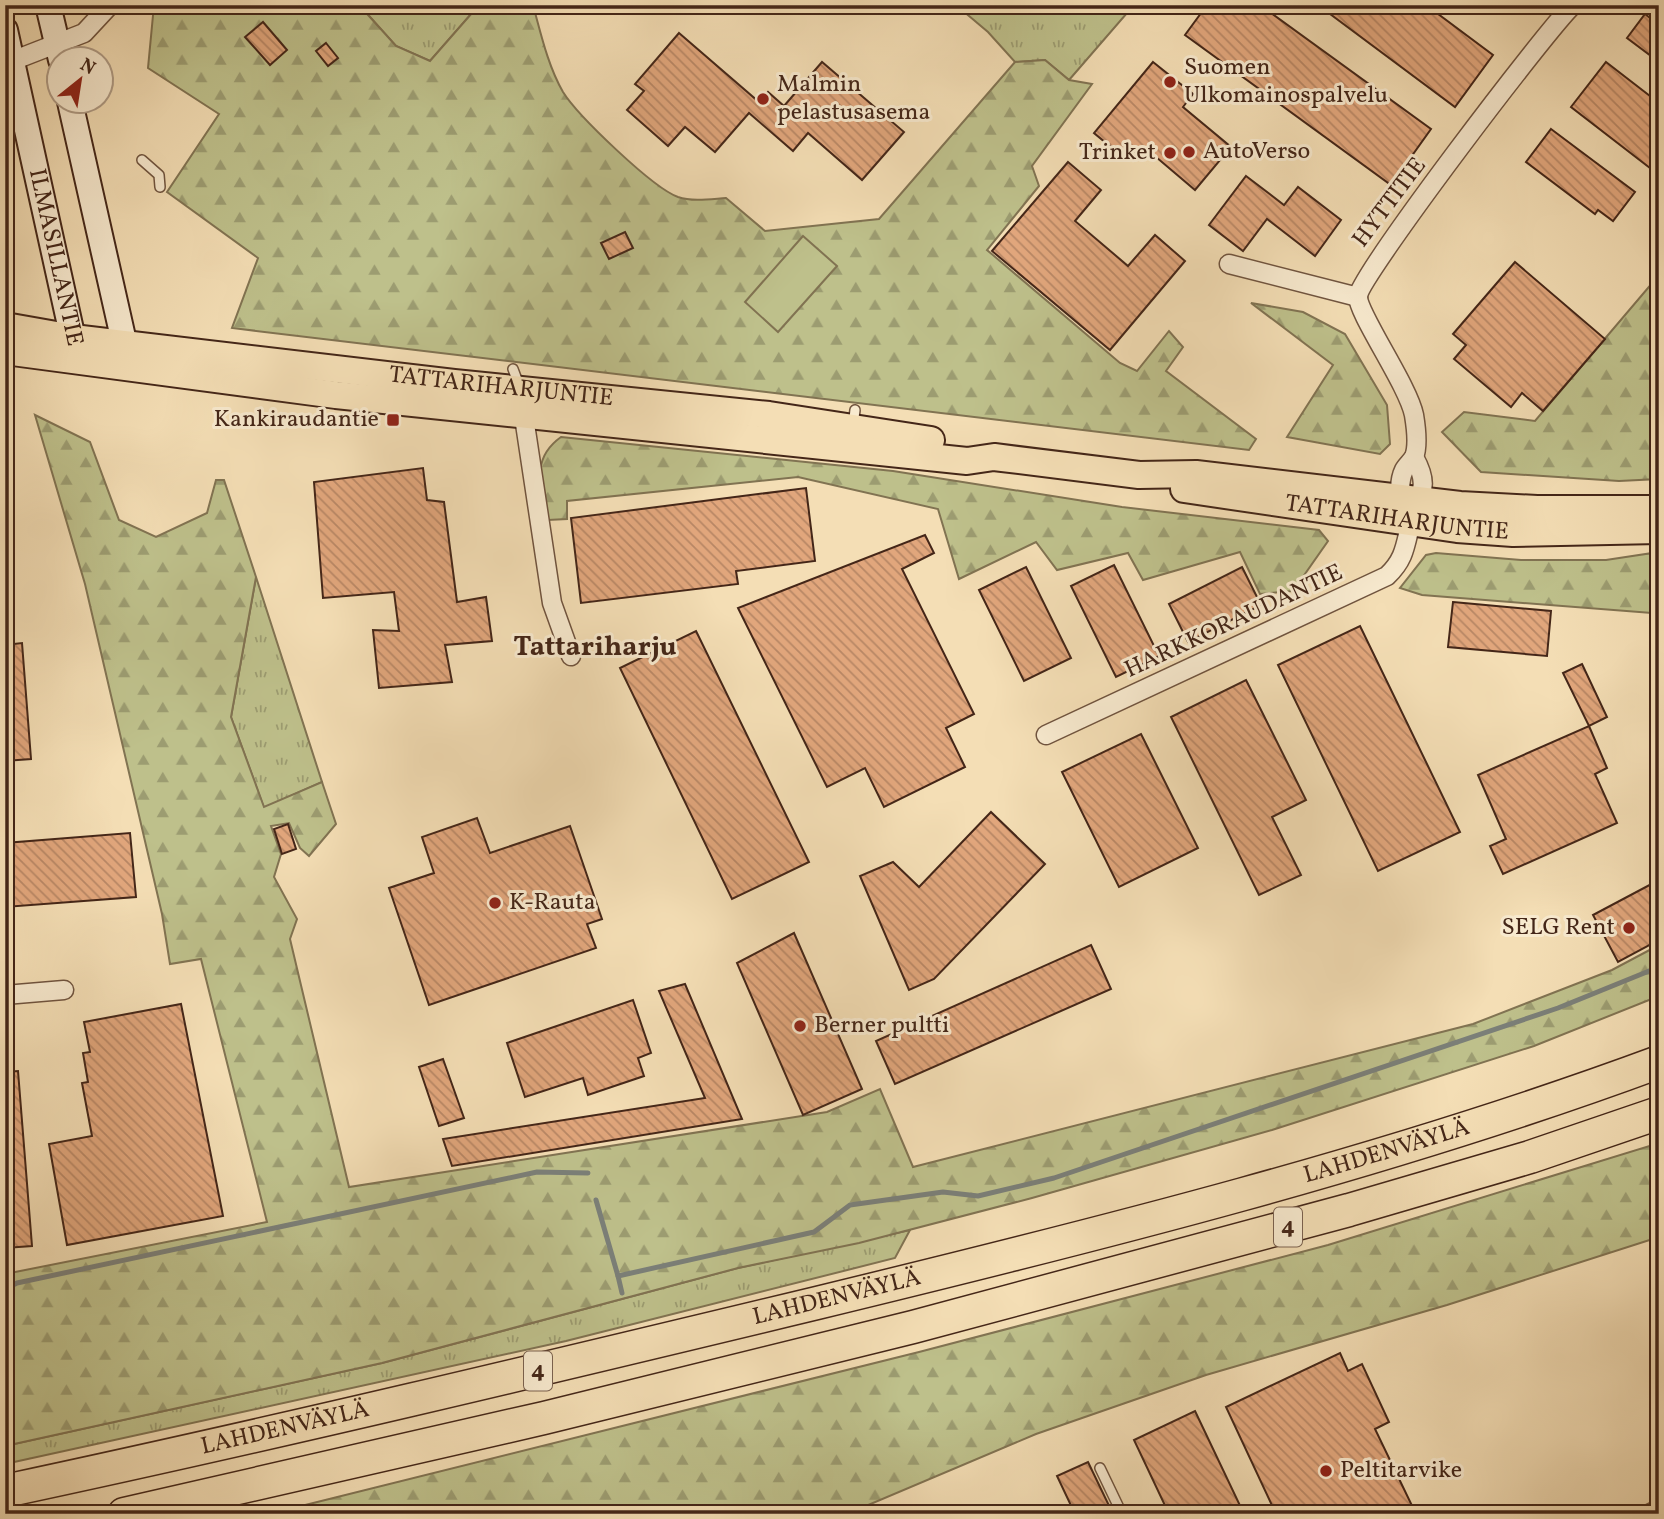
<svg xmlns="http://www.w3.org/2000/svg" width="1664" height="1519" font-family="Vollkorn,serif">
<style>
.grass{fill:url(#grass-tufts);stroke:#817352;stroke-width:2}
.forest{fill:url(#forest-firs);stroke:#817352;stroke-width:2}
.pitch{fill:#bec08b;stroke:#817352;stroke-width:2}
.lines{fill:none;stroke-linecap:round;stroke-linejoin:round}
.stream{stroke:#7b7f78;stroke-width:5}
.building{fill:url(#building-back-hatch);stroke:#442618;stroke-width:2}
.lane-casing{stroke:#70543f;stroke-width:12}
.street-casing{stroke:#70543f;stroke-width:21}
.secondary-casing{stroke:#442618;stroke-width:28}
.primary-casing{stroke:#442618;stroke-width:30}
.highway-casing{stroke:#442618;stroke-width:35}
.lane{stroke:#f8eacf;stroke-width:9}
.street{stroke:#f8eacf;stroke-width:18}
.secondary{stroke:#f8eacf;stroke-width:24}
.primary{stroke:#f4deb5;stroke-width:26}
.highway{stroke:#f4deb5;stroke-width:32}
.poi-dot{fill:#8f2418;stroke:#f8eacf;stroke-width:2.5}
.labels{text-anchor:middle;dominant-baseline:central;stroke-width:6;stroke-linejoin:round;paint-order:stroke}
.shield{fill:#f8eacf;stroke:#7a614f;stroke-width:2}
.shield-label{font-size:23px;font-weight:bold;fill:#442618}
.poi-label{font-size:24px;fill:#442618;stroke:#f8eacf;text-anchor:start}
.street-label{font-size:24px;fill:#442618;stroke:#f8eacf}
.quarter-label{font-size:28px;font-weight:bold;fill:#442618;stroke:#f8eacf}
</style>
<defs>
<pattern id="grass-tufts" width="24" height="20" patternUnits="userSpaceOnUse" patternTransform="scale(1.75)"><rect width="24" height="20" fill="#bec08b"/><path d="M3 7l-1-3M5 7V3M7 7l1-3M15 17l-1-3M17 17v-4M19 17l1-3" fill="none" stroke="#9c9c71"/></pattern>
<pattern id="forest-firs" width="22" height="20" patternUnits="userSpaceOnUse" patternTransform="scale(1.75)"><rect width="22" height="20" fill="#bec08b"/><path d="M5 1l3.5 6h-7zM16 11l3.5 6h-7z" fill="#9c9c71"/></pattern>
<pattern id="building-back-hatch" width="6" height="6" patternUnits="userSpaceOnUse" patternTransform="scale(1.75)"><rect width="6" height="6" fill="#e1a67c"/><path d="M-1 5l2 2M0 0l6 6M5-1l2 2" fill="none" stroke="#b88765"/></pattern>
</defs>
<rect width="100%" height="100%" fill="#f4deb5"/>
<filter id="stains"><feTurbulence type="fractalNoise" baseFrequency=".00286" numOctaves="4"/><feColorMatrix values="0 0 0 0 .2 0 0 0 0 .09 0 0 0 0 .02 0 0 0 .5 -.17"/></filter>
<radialGradient id="worn" r=".72"><stop offset=".6" stop-color="#630" stop-opacity="0"/><stop offset="1" stop-color="#630" stop-opacity=".3"/></radialGradient>
<!-- grass -->
<g class="grass">
<polygon points="363,5 479,5 430,61 396,46 362,8"/>
<polygon points="956,5 1134,5 1069,80 1045,60 1015,62 988,32"/>
<polygon points="256,577 322,782 264,808 231,717"/>
<polygon points="910,1230 895,1258 566,1341 5,1464 5,1446 382,1363 738,1268"/>
</g>
<!-- forest -->
<g class="forest">
<path d="M154,5H359L396,46L430,61L479,5H533C541,34 548,66 563,92C578,116 653,188 678,197C693,202 711,199 726,198L765,231L879,219L1015,62L1045,60L1069,80L1092,84L1032,166L1039,186L987,250L1120,363L1137,371L1169,331L1183,347L1166,371L1256,439L1249,450L232,328L258,258L167,192L219,114L148,68Z"/>
<polygon points="1659,275 1659,479 1619,481 1481,472 1442,432 1464,412 1535,421"/>
<polygon points="1251,303 1303,312 1345,334 1387,405 1390,444 1380,454 1287,437 1333,365"/>
<polygon points="35,415 90,442 119,520 156,537 207,513 216,480 224,480 256,577 231,717 264,807 322,782 336,824 309,856 300,848 289,823 271,826 281,854 274,877 297,919 290,939 349,1187 827,1112 880,1089 913,1167 1473,1024 1612,970 1659,945 1659,996 1534,1046 1272,1130 1032,1198 859,1243 738,1268 382,1363 5,1446 5,1274 267,1222 201,959 170,964 162,914 85,584"/>
<path d="M561,437L893,471L1122,507L1319,530L1328,541L1293,591L1260,594L1240,552L1143,580L1128,553L1057,570L1036,542L959,579L938,509L798,477L567,501V519L548,520C542,487 529,460 561,437Z"/>
<polygon points="1659,552 1659,612 1652,613 1422,595 1400,588 1426,555 1436,553 1521,560 1606,560"/>
<polygon points="1659,1143 1659,1237 1447,1305 1206,1375 1036,1434 847,1514 269,1514 919,1352 1328,1245"/>
</g>
<!-- pitch -->
<polygon class="pitch" points="803,236 837,266 778,332 745,302"/>
<g class="lines">
<!-- stream -->
<g class="stream">
<polyline points="596,1200 618,1276 814,1232 850,1205 943,1192 978,1196 1054,1178 1558,1008 1659,967"/>
<polyline points="618,1276 622,1293"/>
<polyline points="5,1289 17,1283 537,1172 588,1173"/>
</g>
</g>
<!-- building -->
<g class="building">
<polygon points="1207,5 1260,5 1431,129 1391,185 1185,35"/>
<polygon points="1318,5 1426,5 1493,55 1455,107"/>
<polygon points="1645,14 1659,25 1659,62 1627,38"/>
<polygon points="263,22 287,50 270,65 245,37"/>
<polygon points="679,33 759,102 768,92 784,106 822,62 904,132 862,180 808,133 793,151 749,113 715,152 685,127 668,146 627,110 644,91 635,84"/>
<polygon points="326,43 338,58 328,66 316,51"/>
<polygon points="1153,62 1193,94 1183,107 1231,147 1195,190 1149,151 1142,158 1130,148 1123,157 1094,133"/>
<polygon points="1606,62 1659,103 1659,175 1571,107"/>
<polygon points="1551,129 1635,192 1613,221 1598,210 1595,214 1526,162"/>
<polygon points="1068,162 1101,190 1075,221 1128,266 1155,235 1185,261 1110,350 992,251"/>
<polygon points="1246,176 1284,205 1298,187 1341,220 1315,256 1267,219 1243,251 1209,225"/>
<polygon points="625,232 633,248 609,259 601,243"/>
<polygon points="1515,262 1605,339 1543,411 1522,393 1511,407 1454,359 1466,345 1453,334"/>
<polygon points="423,468 427,500 444,502 457,602 486,597 492,641 445,645 452,682 379,688 373,630 399,631 394,592 323,598 314,482"/>
<polygon points="806,488 815,561 736,571 738,584 581,603 571,518"/>
<polygon points="925,535 934,553 902,569 974,714 946,728 965,767 884,807 865,768 827,787 738,608"/>
<polygon points="1114,565 1159,656 1116,677 1071,586"/>
<polygon points="1026,567 1071,658 1024,681 979,590"/>
<polygon points="1242,567 1261,605 1188,642 1169,604"/>
<polygon points="1453,602 1551,611 1547,656 1448,647"/>
<polygon points="1360,626 1460,832 1378,871 1278,665"/>
<polygon points="696,631 809,862 732,899 620,668"/>
<polygon points="22,643 31,759 5,761 5,645"/>
<polygon points="1582,664 1607,717 1589,726 1563,673"/>
<polygon points="1246,680 1306,800 1272,817 1301,875 1259,895 1171,717"/>
<polygon points="1589,726 1607,768 1595,774 1617,823 1503,874 1490,846 1506,839 1478,775"/>
<polygon points="1141,734 1198,848 1119,887 1062,772"/>
<polygon points="991,812 1045,864 934,979 909,990 860,876 893,862 919,887"/>
<polygon points="477,818 490,853 570,826 602,919 587,924 596,948 429,1005 389,888 434,873 422,837"/>
<polygon points="288,824 296,849 282,854 274,829"/>
<polygon points="130,833 136,897 5,907 5,843"/>
<polygon points="1659,880 1659,940 1618,962 1593,915"/>
<polygon points="794,933 862,1089 803,1115 737,963"/>
<polygon points="1091,945 1111,989 895,1084 876,1041"/>
<polygon points="685,984 742,1119 452,1166 443,1139 705,1098 659,991"/>
<polygon points="633,1000 651,1053 638,1058 644,1076 588,1095 583,1078 525,1097 507,1043"/>
<polygon points="181,1004 223,1216 67,1245 49,1144 92,1136 82,1083 88,1082 83,1053 90,1052 84,1022"/>
<polygon points="443,1059 464,1118 439,1126 419,1067"/>
<polygon points="18,1071 32,1246 5,1248 5,1072"/>
<polygon points="1340,1353 1348,1371 1362,1364 1389,1422 1375,1429 1416,1514 1276,1514 1226,1407"/>
<polygon points="1195,1411 1244,1514 1169,1514 1134,1440"/>
<polygon points="1088,1462 1113,1514 1075,1514 1057,1476"/>
</g>
<g class="lines">
<!-- lane casing -->
<g class="lane-casing">
<g id="lane">
<polyline points="142,160 159,175 160,187"/>
<polyline points="513,369 519,385"/>
<polyline points="853,426 855,410"/>
<polyline points="1100,1468 1122,1514"/>
</g>
</g>
<!-- street casing -->
<g class="street-casing">
<g id="street">
<polyline points="12,61 84,33 110,5"/>
<polyline points="1229,264 1358,297"/>
<polyline points="522,404 552,603 571,656"/>
<path d="M1403,506C1399,497 1399,480 1404,470C1406,466 1411,462 1414,457C1418,447 1416,427 1414,415C1408,385 1357,313 1358,296C1361,274 1547,29 1573,5"/>
<path d="M1046,735L1387,576C1404,560 1405,547 1410,526C1416,495 1433,491 1414,457"/>
<polyline points="5,995 64,990"/>
<polyline points="1649,1514 1659,1509"/>
</g>
</g>
<!-- secondary casing -->
<g class="secondary-casing">
<g id="secondary">
<polyline points="48,5 61,60"/>
<path id="s1" d="M5,30L77,357"/>
<polyline points="70,102 129,364"/>
</g>
</g>
<!-- primary casing -->
<g class="primary-casing">
<g id="primary">
<path id="s2" d="M5,326L73,338L454,383L769,415L931,440"/>
<polyline points="5,351 336,395 967,461 994,457 1139,475 1196,474 1460,505 1537,509 1659,509"/>
<path id="s3" d="M1184,489L1457,529L1513,533L1659,530"/>
</g>
</g>
<!-- highway casing -->
<g class="highway-casing">
<g id="highway">
<path id="s4" d="M5,1491C277,1433 547,1368 817,1303C1097,1235 1389,1162 1659,1062"/>
<polyline points="124,1514 544,1418 913,1327 1349,1210 1530,1157 1659,1113"/>
</g>
</g>
<!-- lane -->
<use href="#lane" class="lane"/>
<!-- street -->
<use href="#street" class="street"/>
<!-- secondary -->
<use href="#secondary" class="secondary"/>
<!-- primary -->
<use href="#primary" class="primary"/>
<!-- highway -->
<use href="#highway" class="highway"/>
</g>
<!-- markers -->
<g class="poi-dot">
<circle cx="1170" cy="82" r="7"/>
<circle cx="763" cy="99" r="7"/>
<circle cx="1189" cy="152" r="7"/>
<circle cx="1170" cy="153" r="7"/>
<rect x="386" y="413" width="14" height="14" rx="3.5"/>
<circle cx="495" cy="903" r="7"/>
<circle cx="1629" cy="928" r="7"/>
<circle cx="800" cy="1026" r="7"/>
<circle cx="1326" cy="1471" r="7"/>
</g>
<g class="labels">
<!-- shield labels -->
<g class="shield">
<rect x="1274" y="1207.5" width="28" height="39" rx="5"/>
<rect x="524" y="1351.5" width="28" height="39" rx="5"/>
</g>
<g class="shield-label">
<text x="1288" y="1227">4</text>
<text x="538" y="1371">4</text>
</g>
<!-- poi labels -->
<g class="poi-label">
<text x="1184" y="68">Suomen<tspan x="1184" dy="28">Ulkomainospalvelu</tspan></text>
<text x="777" y="85">Malmin<tspan x="777" dy="28">pelastusasema</tspan></text>
<text x="1203" y="152">AutoVerso</text>
<text x="1156" y="153" text-anchor="end">Trinket</text>
<text x="379" y="420" text-anchor="end">Kankiraudantie</text>
<text x="509" y="903">K-Rauta</text>
<text x="1615" y="928" text-anchor="end">SELG Rent</text>
<text x="814" y="1026">Berner pultti</text>
<text x="1340" y="1471">Peltitarvike</text>
</g>
<!-- street labels -->
<g class="street-label">
<text transform="translate(1390 203) rotate(-53)">HYTTITIE</text>
<text stroke="none"><textPath href="#s1" startOffset="233">ILMASILLANTIE</textPath></text>
<text stroke="none"><textPath href="#s2" startOffset="500">TATTARIHARJUNTIE</textPath></text>
<text stroke="none"><textPath href="#s3" startOffset="215">TATTARIHARJUNTIE</textPath></text>
<text transform="translate(1234 622) rotate(-25)">HARKKORAUDANTIE</text>
<text stroke="none"><textPath href="#s4" startOffset="1423">LAHDENVÄYLÄ</textPath></text>
<text stroke="none"><textPath href="#s4" startOffset="854">LAHDENVÄYLÄ</textPath></text>
<text stroke="none"><textPath href="#s4" startOffset="287">LAHDENVÄYLÄ</textPath></text>
</g>
<!-- quarter labels -->
<g class="quarter-label">
<text x="595" y="647">Tattariharju</text>
</g>
</g>
<!-- margin -->
<rect width="1664" height="1519" fill="none" stroke="#f4deb5" stroke-width="28"/>
<rect x="7" y="7" width="1650" height="1505" fill="none" stroke="#442618" stroke-width="3.5"/>
<rect x="14" y="14" width="1636" height="1491" fill="none" stroke="#442618" stroke-width="2"/>
<!-- north arrow -->
<g transform="translate(80 80) rotate(30)"><circle r="33" fill="#f8eacf" stroke="#b09c86" stroke-width="2"/>
<path d="M0-5L12 26L0 18L-12 26Z" fill="#8f2418"/>
<text y="-10" font-size="19" font-weight="bold" text-anchor="middle" fill="#442618">N</text>
</g>
<rect width="100%" height="100%" filter="url(#stains)"/>
<rect width="100%" height="100%" fill="url(#worn)"/>
</svg>
